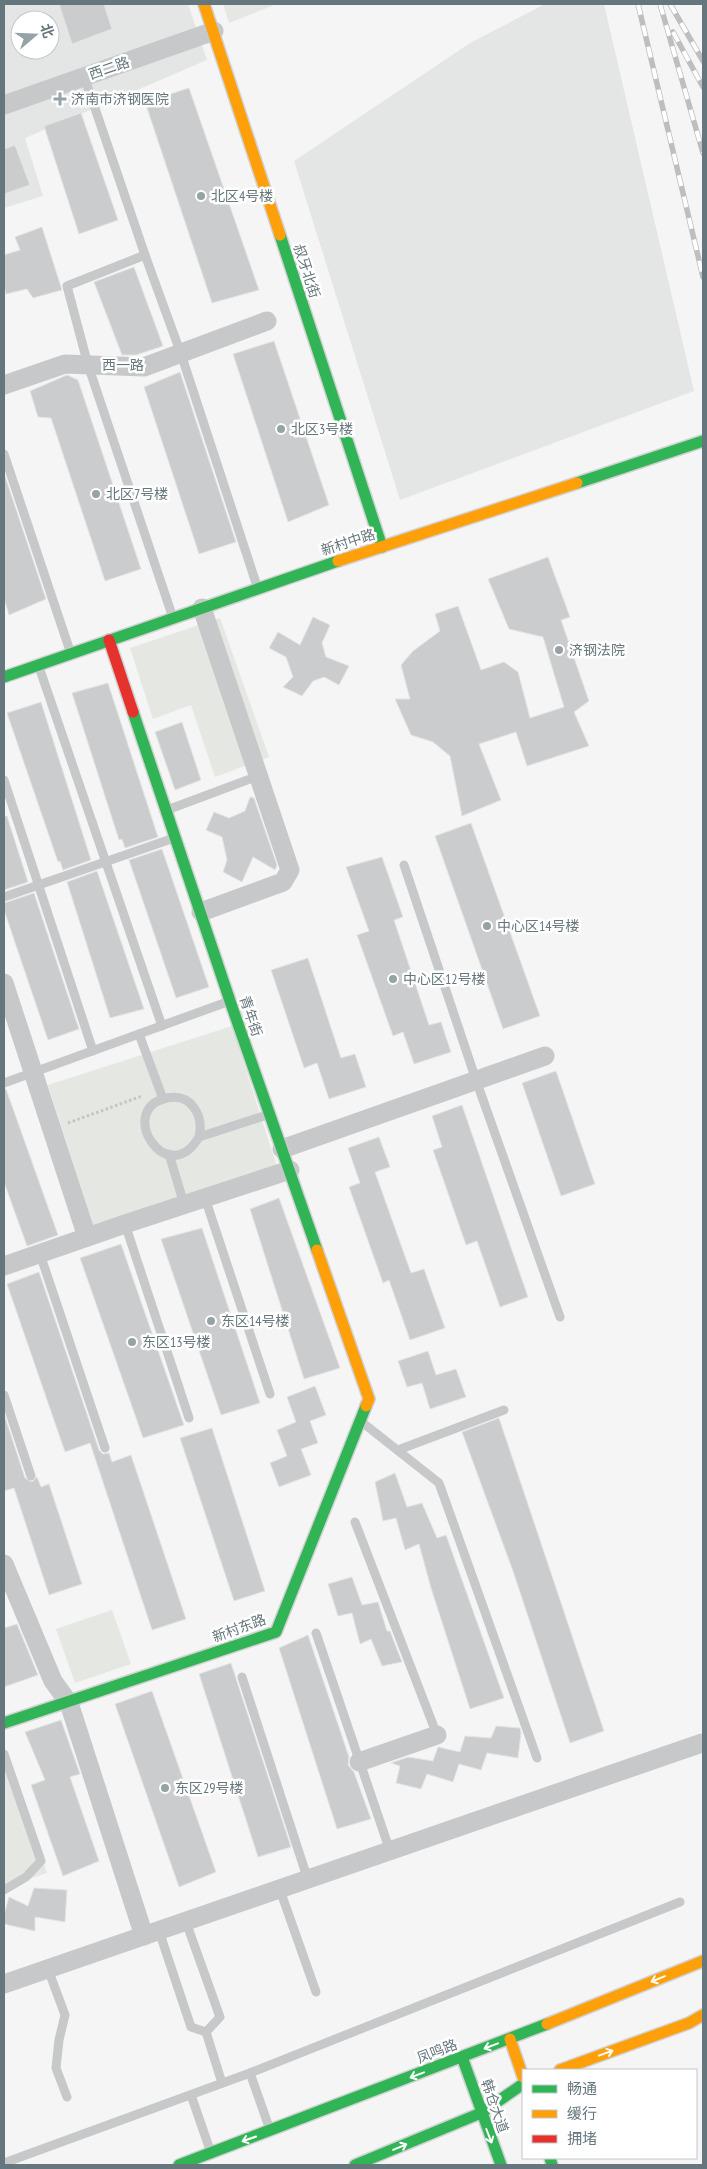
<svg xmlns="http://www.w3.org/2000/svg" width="707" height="2169" font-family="'PT Sans Narrow','Noto Sans SC',sans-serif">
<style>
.built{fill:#e4e6e5;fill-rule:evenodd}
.green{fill:#e4e7e2}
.building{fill:#cbcccd;stroke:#e4e4e4}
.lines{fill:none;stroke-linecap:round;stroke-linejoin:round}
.fast-casing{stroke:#d1d2d3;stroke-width:14}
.slow-casing{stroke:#d1d2d3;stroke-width:14}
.jam-casing{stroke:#d1d2d3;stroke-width:14}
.path{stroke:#c5c5c6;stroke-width:3;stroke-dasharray:2.5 2.5;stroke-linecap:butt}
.lane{stroke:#c6c8c9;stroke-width:9}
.street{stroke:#c6c8c9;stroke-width:19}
.fast{stroke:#30b455;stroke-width:11}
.slow{stroke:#ff9f0a;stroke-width:11}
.jam{stroke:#e5322d;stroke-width:11}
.rail-casing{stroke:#bdbfbf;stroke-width:5.5}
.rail{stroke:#fff;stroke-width:4;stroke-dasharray:11;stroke-linecap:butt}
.oneway{stroke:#fff}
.poi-dot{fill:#97a2a6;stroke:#fff;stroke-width:2}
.labels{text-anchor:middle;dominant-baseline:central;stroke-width:5;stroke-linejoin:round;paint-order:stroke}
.street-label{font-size:14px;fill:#65767c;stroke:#fff}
.poi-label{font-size:14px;fill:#65767c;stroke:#fff;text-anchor:start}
</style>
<rect width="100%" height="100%" fill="#f5f5f5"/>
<!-- built -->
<g class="built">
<path d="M4,4H188L207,60L25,138L43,196L4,208ZM20,20H50V50H20Z"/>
<polygon points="545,4 604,4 694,391 400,500 294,161 470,43"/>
</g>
<!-- green -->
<g class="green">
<polygon points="223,4 277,4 229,23"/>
<polygon points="220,618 269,757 215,777 191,705 153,719 130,648"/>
<polygon points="232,1026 278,1170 94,1229 48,1085"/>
<polygon points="112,1610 131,1664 75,1683 56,1629"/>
<polygon points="6,1753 47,1873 4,1887 4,1754"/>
</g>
<!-- building -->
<g class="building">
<polygon points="59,4 104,4 112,29 72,44"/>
<polygon points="189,88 259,290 212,303 145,102"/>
<polygon points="81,113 118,220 79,234 44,126"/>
<polygon points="15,145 30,185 4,194 4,149"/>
<polygon points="42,227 62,290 33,298 27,289 6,294 4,286 4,255 20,250 15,237"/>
<polygon points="134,267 163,346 136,355 122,355 94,282"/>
<polygon points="274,341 329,505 288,522 233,354"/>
<polygon points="180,372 236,542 199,554 144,387"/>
<polygon points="67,375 78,380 141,569 105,581 51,418 38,417 30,391"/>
<polygon points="4,473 46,599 9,615 4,598"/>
<polygon points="548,557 570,617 561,620 589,701 574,712 589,746 527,766 516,732 479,744 501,800 462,816 450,756 433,742 411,735 395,699 410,699 401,665 413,651 440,631 435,614 458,606 481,670 504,662 518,672 530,718 564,707 543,637 509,629 488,579"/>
<polygon points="313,617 330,625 322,643 326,657 349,666 339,685 324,677 313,681 302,696 283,687 293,677 286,657 269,648 278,632 300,645"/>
<polygon points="108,683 158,837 125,848 122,839 119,840 72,693"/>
<polygon points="41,702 91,860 63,870 60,861 58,862 7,713"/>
<polygon points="182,722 201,780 175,790 155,732"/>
<polygon points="250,797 254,798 277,865 275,870 253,857 242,882 223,872 227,860 222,837 206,830 214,812 229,818 245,811"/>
<polygon points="4,816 7,816 28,882 4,890"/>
<polygon points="471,823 540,1016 503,1029 435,836"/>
<polygon points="162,849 209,987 176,998 129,860"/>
<polygon points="382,857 403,917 394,920 429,1025 441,1022 451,1052 414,1064 403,1032 393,1036 357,935 369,931 346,867"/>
<polygon points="97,871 144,1009 110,1018 67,882"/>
<polygon points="34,893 79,1029 48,1040 4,910 4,903"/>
<polygon points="308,958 341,1058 355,1054 366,1087 329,1099 317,1063 304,1068 271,970"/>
<polygon points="556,1071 595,1184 561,1196 522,1083"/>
<polygon points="6,1089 58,1235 27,1246 4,1182 4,1090"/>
<polygon points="462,1105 528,1297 500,1307 477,1241 466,1245 433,1150 442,1147 432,1116"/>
<polygon points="379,1137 390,1167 375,1172 411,1273 424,1269 445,1328 410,1340 389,1280 383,1283 349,1187 360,1183 348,1148"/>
<polygon points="279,1198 340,1368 304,1379 250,1209"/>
<polygon points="202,1228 260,1403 221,1415 161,1239"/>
<polygon points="121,1244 184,1425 143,1438 80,1258"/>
<polygon points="39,1272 99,1450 103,1454 109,1453 112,1462 131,1455 186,1619 152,1630 90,1443 65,1452 7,1284"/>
<polygon points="428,1351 436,1375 456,1369 466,1397 430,1409 422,1383 407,1387 398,1361"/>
<polygon points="315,1386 326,1415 310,1421 318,1443 301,1449 311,1475 279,1487 270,1463 287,1456 277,1430 296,1422 287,1397"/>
<polygon points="4,1414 25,1478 32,1482 37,1477 41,1487 49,1484 82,1584 49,1595 14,1488 4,1491"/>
<polygon points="499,1418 604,1731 570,1743 514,1574 462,1432"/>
<polygon points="212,1428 265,1591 234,1601 180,1438"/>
<polygon points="395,1473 407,1507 422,1503 437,1538 446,1535 504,1698 470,1709 431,1588 419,1544 405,1550 396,1518 383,1521 375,1482"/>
<polygon points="352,1577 362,1605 378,1602 387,1631 390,1631 402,1662 382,1666 371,1639 360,1644 352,1613 338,1616 328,1584"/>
<polygon points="17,1624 38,1675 4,1687 4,1628"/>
<polygon points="308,1635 349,1757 348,1765 354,1772 371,1819 337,1829 279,1648"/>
<polygon points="231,1663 291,1847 258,1857 199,1674"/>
<polygon points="152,1691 216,1872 179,1887 115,1704"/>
<polygon points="61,1720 80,1774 70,1777 99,1861 63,1876 31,1785 45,1780 25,1732"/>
<polygon points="496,1726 520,1728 521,1733 518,1758 487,1753 481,1770 459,1764 453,1782 427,1774 421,1789 396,1783 400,1766 391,1763 408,1757 433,1761 438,1747 460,1752 465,1736 491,1738"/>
<polygon points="34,1888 67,1890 65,1922 35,1917 35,1931 4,1924 4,1915 9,1897 28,1906"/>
</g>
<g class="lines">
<!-- fast casing -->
<g class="fast-casing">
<g id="fast">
<polyline points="280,235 382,547"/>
<polyline points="577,483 703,441"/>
<polyline points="4,677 338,561"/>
<polyline points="133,712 230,1001 317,1250"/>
<polyline points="4,1723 276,1632 366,1406"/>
<polyline points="462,2057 501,2165"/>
<polyline points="550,2158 552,2165"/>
<polyline points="179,2165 547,2024"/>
<polyline points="355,2165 481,2113 523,2084"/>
</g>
</g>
<!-- slow casing -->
<g class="slow-casing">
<g id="slow">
<polyline points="204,4 280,235"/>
<polyline points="338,561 577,483"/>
<polyline points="317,1250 369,1399 366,1406"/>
<polyline points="547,2024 703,1961"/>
<polyline points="510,2039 523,2077"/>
<polyline points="560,2070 689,2023 703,2015"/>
</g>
</g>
<!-- jam casing -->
<g class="jam-casing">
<polyline id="jam" points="109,640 133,712"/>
</g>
<!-- path -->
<polyline class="path" points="68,1123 142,1096"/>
<!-- lane -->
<g class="lane">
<polyline points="84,76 145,255"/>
<polyline points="4,454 70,651"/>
<polyline points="172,615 88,365 67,286 145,255 181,354 257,586"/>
<polyline points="39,667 162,1026"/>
<polyline points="4,780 93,1051"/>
<polyline points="167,810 258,776"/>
<polyline points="404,865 476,1080 560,1317"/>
<polyline points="4,897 174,838"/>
<polyline points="139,1034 163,1099"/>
<polyline points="4,1083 227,1002"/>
<path d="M199,1137C204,1115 191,1093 167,1098C115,1109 167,1191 199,1137L267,1115"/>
<polyline points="169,1154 184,1204"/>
<polyline points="205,1198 270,1394"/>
<polyline points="125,1224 189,1418"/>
<polyline points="40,1254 105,1448"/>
<polyline points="4,1395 31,1476"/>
<polyline points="363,1423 439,1483 537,1758"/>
<polyline points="398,1450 504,1410"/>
<polyline points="355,1522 437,1735"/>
<polyline points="316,1633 390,1851"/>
<polyline points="242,1677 308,1880"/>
<polyline points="4,1754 41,1861 26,1877 4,1890"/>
<polyline points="280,1890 316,1992"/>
<polyline points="186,1922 220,2017 206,2032"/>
<polyline points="159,1931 191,2027 206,2032 222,2083"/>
<polyline points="48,1969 65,2015 59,2040 56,2068 67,2097"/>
<polyline points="191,2095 210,2150"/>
<polyline points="269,2127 250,2073 680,1902"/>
<polyline points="4,2163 250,2073"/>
</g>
<!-- street -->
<g class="street">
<polyline points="4,105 214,31"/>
<polyline points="4,385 65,364 144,367 267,321"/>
<polyline points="201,912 283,882 290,870 202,608"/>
<polyline points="4,983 87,1237"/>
<polyline points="282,1149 545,1056"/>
<polyline points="4,1266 125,1224 290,1170"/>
<polyline points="4,1564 53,1681 69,1703 144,1936"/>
<polyline points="359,1762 437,1735"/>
<polyline points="4,1984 702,1743"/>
</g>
<!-- fast -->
<use href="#fast" class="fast"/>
<!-- slow -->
<use href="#slow" class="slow"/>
<!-- jam -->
<use href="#jam" class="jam"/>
<!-- rail casing -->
<g class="rail-casing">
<g id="rail">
<polyline points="638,4 703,277"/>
<polyline points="660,4 703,153"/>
<polyline points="670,4 703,61"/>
<polyline points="673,32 703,87"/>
</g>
</g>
<!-- rail -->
<use href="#rail" class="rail"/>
</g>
<!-- one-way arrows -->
<defs><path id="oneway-shaft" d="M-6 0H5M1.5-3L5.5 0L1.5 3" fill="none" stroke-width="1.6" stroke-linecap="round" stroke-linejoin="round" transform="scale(1.25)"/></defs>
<g class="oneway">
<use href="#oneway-shaft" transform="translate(658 1979) rotate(158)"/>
<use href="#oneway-shaft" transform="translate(491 2046) rotate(159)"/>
<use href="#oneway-shaft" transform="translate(606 2053) rotate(-20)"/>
<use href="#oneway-shaft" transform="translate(417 2075) rotate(159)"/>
<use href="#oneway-shaft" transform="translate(489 2136) rotate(69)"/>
<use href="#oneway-shaft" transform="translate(249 2139) rotate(161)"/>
<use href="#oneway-shaft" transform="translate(400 2147) rotate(-23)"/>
</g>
<!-- markers -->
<g class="poi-dot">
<path d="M57.5 91.5h5v5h5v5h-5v5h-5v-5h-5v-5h5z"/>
<circle cx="201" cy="196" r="5"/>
<circle cx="281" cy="429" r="5"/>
<circle cx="96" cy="494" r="5"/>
<circle cx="559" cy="650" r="5"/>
<circle cx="487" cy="926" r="5"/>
<circle cx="393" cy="979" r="5"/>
<circle cx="211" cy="1321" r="5"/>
<circle cx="132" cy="1342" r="5"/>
<circle cx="165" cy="1788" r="5"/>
</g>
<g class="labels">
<!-- street labels -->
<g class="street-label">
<text transform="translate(109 68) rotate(-19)">西二路</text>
<text transform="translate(307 271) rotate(72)">叔牙北街</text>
<text x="123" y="365">西一路</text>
<text transform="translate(348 542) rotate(-18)">新村中路</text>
<text transform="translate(251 1016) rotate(71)">青年街</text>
<text transform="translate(239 1628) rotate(-20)">新村东路</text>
<text transform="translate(437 2051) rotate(-21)">凤鸣路</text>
<text transform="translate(495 2106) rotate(71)">韩仓大道</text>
</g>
<!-- poi labels -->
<g class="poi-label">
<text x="71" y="99">济南市济钢医院</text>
<text x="211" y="196">北区4号楼</text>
<text x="291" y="429">北区3号楼</text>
<text x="106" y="494">北区7号楼</text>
<text x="569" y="650">济钢法院</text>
<text x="497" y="926">中心区14号楼</text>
<text x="403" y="979">中心区12号楼</text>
<text x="221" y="1321">东区14号楼</text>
<text x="142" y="1342">东区13号楼</text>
<text x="175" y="1788">东区29号楼</text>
</g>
</g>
<!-- border -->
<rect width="707" height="2169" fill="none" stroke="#65767c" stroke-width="10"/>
<!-- legend -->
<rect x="522" y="2069" width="175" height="90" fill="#ffffff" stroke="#c1c8cb"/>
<rect x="532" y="2085" width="25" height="8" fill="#30b455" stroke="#c1c8cb"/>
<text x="567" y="2094" font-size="15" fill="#65767c">畅通</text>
<rect x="532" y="2110" width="25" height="8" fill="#ff9f0a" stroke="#c1c8cb"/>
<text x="567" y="2119" font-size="15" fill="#65767c">缓行</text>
<rect x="532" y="2135" width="25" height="8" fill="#e5322d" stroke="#c1c8cb"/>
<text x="567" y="2144" font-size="15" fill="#65767c">拥堵</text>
<!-- north arrow -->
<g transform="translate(35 35) rotate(71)"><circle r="24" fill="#ffffff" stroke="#c1c8cb"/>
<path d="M0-4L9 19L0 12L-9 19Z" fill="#97a2a6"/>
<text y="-8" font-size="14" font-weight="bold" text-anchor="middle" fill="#65767c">北</text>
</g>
</svg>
